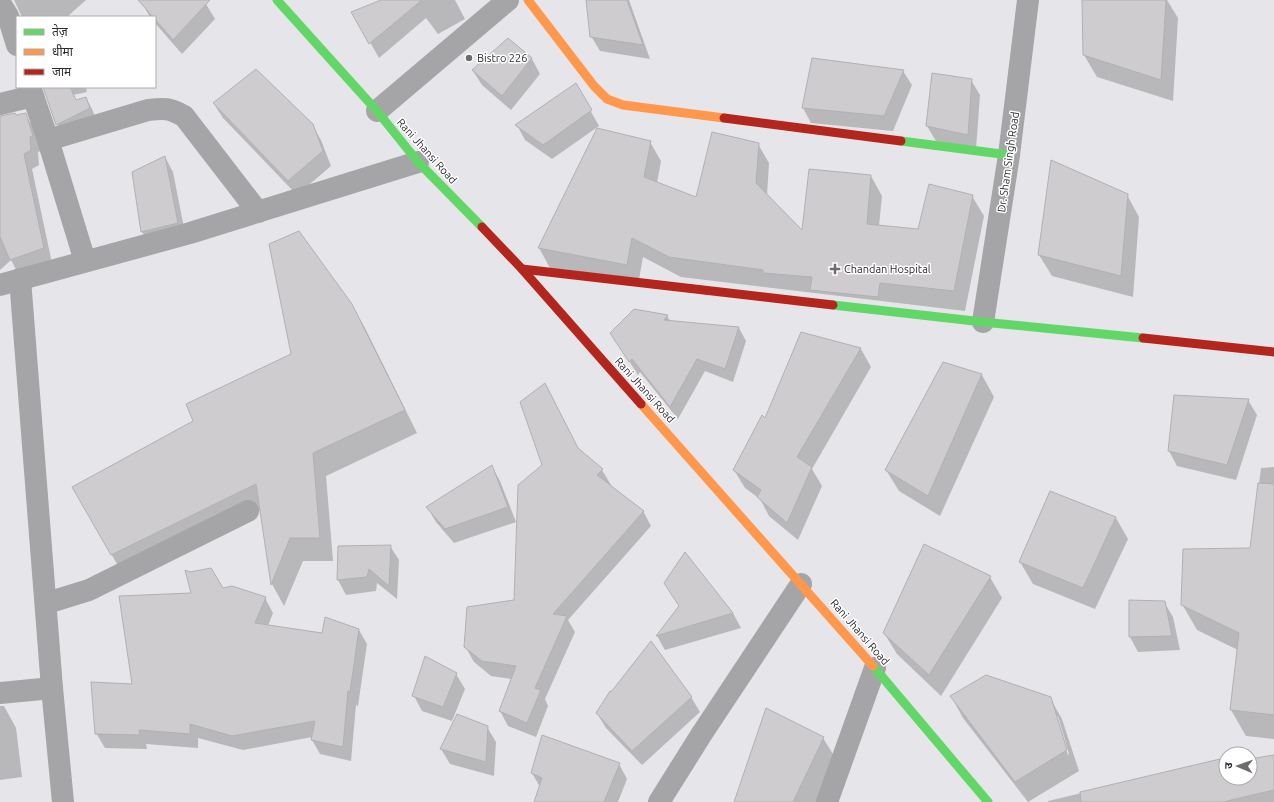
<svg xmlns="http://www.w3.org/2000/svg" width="1274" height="802" font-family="Ubuntu,'Noto Sans Devanagari',sans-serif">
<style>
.shadow{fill:#0003;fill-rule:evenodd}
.building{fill:#cecccf;stroke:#b1b0b3}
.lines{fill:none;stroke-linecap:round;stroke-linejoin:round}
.street{stroke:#a5a5a8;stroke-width:22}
.fast{stroke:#63d668;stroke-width:9}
.slow{stroke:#ff974d;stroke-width:9}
.jam{stroke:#b3261e;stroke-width:9}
.poi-dot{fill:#6d6d6f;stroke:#fff;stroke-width:1.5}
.labels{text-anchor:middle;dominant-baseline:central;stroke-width:3;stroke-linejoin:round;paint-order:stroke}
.poi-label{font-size:11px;fill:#2c2c2e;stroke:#fff;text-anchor:start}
.street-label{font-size:11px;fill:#2c2c2e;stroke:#fff}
</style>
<rect width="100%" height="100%" fill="#e6e5e9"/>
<!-- shadow -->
<g class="shadow">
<polygon points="14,0 86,0 67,17 22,17"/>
<polygon points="147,0 202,0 206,4 215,19 182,54 155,23 155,17 150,17 143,5"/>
<polygon points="384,0 455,0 465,19 438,34 426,18 379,58 353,12"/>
<polygon points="587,0 629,0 650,59 600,51 591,36"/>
<polygon points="1083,0 1167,0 1178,18 1173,101 1097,77 1084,55"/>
<polygon points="508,39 532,59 540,74 511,110 482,85 473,71"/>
<polygon points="903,71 912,85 893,131 811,123 803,108"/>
<polygon points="971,80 980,95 976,149 936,141 927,126"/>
<polygon points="576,85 599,126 552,159 525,140 517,125"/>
<polygon points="43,87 86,87 87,92 73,95 76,101 86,98 92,109 96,119 63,135 57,124"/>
<polygon points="214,104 312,125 321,140 331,166 297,195 223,118"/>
<polygon points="25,114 34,129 41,151 38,152 39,165 32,169 52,263 19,275 11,260 0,270 0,120"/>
<polygon points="598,129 650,142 661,161 657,183 697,198 758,144 769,163 767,196 803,232 871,176 882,196 879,226 919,230 972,196 984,216 965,311 681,277 643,257 638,285 550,268 539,248"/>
<polygon points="165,157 173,172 186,238 151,246 142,232"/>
<polygon points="1127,195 1139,217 1133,297 1052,276 1039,255"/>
<polygon points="351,304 365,328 417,433 326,476 333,561 303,561 284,606 272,584 261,510 125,578 73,487 194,421 292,354"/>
<polygon points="634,310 667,316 671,322 739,328 746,341 733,382 705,371 678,419 640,372 638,375 611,333"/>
<polygon points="802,334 861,349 871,367 812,469 822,486 798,540 769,516 760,499 745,488 734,470 766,419"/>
<polygon points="944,363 982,375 994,397 940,516 899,491 886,470"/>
<polygon points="1248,400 1257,415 1236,480 1177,466 1169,451"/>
<polygon points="579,450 602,470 611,485 610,486 643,511 651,526 568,620 575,632 545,699 548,706 536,737 508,726 500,711 512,679 491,676 474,662 465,646 515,601"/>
<polygon points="492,467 500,481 516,522 454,543 436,522 427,507"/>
<polygon points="1274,467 1274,739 1246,736 1231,710 1238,650 1197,630 1182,604 1251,549 1261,468"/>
<polygon points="1050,492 1116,518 1128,539 1095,609 1033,584 1020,562"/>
<polygon points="390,546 399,560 397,599 377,583 376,591 346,595 338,580"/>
<polygon points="685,554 733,613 741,628 665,650 657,636 680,607"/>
<polygon points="990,577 1002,598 941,696 897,654 884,633"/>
<polygon points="223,589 265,598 273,613 268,626 323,634 359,630 367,644 358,706 356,705 351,761 320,754 312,740 312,737 243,750 198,738 198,748 146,744 147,749 105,748 96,733 133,685 193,594"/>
<polygon points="1130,601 1164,602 1173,617 1180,650 1138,652 1130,637"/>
<polygon points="456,674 465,689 452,721 422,711 414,696"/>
<polygon points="611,693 691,697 700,712 642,765 606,728 597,713"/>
<path d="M951,696L1050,698L1062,719L1079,771L1028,802L963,718ZM1055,716H1058L1069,754L1068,755Z"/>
<polygon points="0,706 4,706 16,728 22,777 0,780"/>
<polygon points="487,727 496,742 494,776 450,764 441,749"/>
<polygon points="823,738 836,759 816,802 736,802"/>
<polygon points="1274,756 1274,802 1048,802 1048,801 1220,760 1222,764 1226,763 1226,778 1250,778 1250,760"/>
<polygon points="619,764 627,779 618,802 535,802 540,787 532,773"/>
</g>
<!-- building -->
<g class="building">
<polygon points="138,0 210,0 173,40 155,19 155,17 153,17"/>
<polygon points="381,0 422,0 369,44 351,12"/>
<polygon points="586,0 627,0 643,45 590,37"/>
<polygon points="1082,0 1166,0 1161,80 1083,55"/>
<polygon points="508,38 532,58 502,96 472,70"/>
<polygon points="812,58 904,70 884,116 802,108"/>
<polygon points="256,69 313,124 323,151 288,181 213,103"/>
<polygon points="932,73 972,79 968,135 926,126"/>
<polygon points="576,83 592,110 543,145 515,125"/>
<polygon points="43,87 70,87 76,100 86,97 90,108 56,125"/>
<polygon points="15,113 16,115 26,113 33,136 30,137 31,150 24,154 44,248 10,260 0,237 0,116"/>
<polygon points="597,128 651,141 644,177 696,197 712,132 759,143 756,183 802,230 809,169 871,175 867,224 918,229 929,184 973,195 954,291 880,283 878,297 810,290 812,277 763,273 763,270 669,257 632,238 627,265 538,248"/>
<polygon points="165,156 178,223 141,232 132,172"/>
<polygon points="1051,160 1128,194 1121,276 1038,255"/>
<polygon points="299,231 352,304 405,410 313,453 320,538 290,538 271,585 256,484 111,555 72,487 193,421 186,404 291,354 269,244"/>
<polygon points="634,309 668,315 664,320 739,327 725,369 697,359 670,407 632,359 629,362 610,333"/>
<polygon points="801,332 861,348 797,457 812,467 787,523 757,497 761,490 733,470 762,415 765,418"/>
<polygon points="943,362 982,374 928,496 885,470"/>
<polygon points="545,383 578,448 603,469 597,475 644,511 553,614 567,616 535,688 541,690 527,723 499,711 516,666 482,661 464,647 467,607 514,600 518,485 542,465 520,402"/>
<polygon points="1174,395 1249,399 1227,465 1168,451"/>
<polygon points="492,465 508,507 445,529 426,507"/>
<polygon points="1258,483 1274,484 1274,715 1230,710 1239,633 1181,605 1183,549 1250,548"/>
<polygon points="1050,491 1116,517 1083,588 1019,562"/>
<polygon points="924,544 991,576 929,675 883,633"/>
<polygon points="391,545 389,586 369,569 367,577 337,580 338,546"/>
<polygon points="685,552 733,613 656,636 679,606 664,583"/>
<polygon points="211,568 223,588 232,586 266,597 255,623 322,633 325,617 359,629 350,692 348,691 343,747 311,740 315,721 232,736 190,724 190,734 139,730 140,735 95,734 91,682 132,684 119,596 191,593 185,570 190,572"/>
<polygon points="1129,600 1165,601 1172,636 1129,637"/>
<polygon points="651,641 692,697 632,751 596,713 610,691 611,692"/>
<polygon points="425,656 457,673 443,707 412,696"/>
<polygon points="986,675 1051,697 1067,750 1015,782 950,696"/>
<polygon points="766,708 824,737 793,802 734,802"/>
<polygon points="457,714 488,726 486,762 440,749"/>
<polygon points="542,735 620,763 604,802 534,802 542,778 531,773"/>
<polygon points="1274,755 1274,790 1223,802 1081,802 1080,792 1220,759 1221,763 1226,762 1226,778 1250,778 1250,759"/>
</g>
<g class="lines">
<!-- street -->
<g class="street">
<polyline points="0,3 8,16 17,45"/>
<polyline points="30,87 48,140 85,261"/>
<polyline points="0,104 33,96"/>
<polyline points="377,111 508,0"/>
<path d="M48,140L148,110C165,108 169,108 184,116L258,212"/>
<polyline points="20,279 52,688 63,802"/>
<polyline points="0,285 190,233 418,162"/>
<polyline points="983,322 1009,155 1028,0"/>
<polyline points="47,603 89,590 248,511"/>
<polyline points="0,693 52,688"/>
<polyline points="659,802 701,735 801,584"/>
<polyline points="827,802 875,668"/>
</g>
<!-- fast -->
<g class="fast">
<polyline points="277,0 377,111 418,162 482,227"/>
<polyline points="901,141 1009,155"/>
<polyline points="833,305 983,322 1143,338"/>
<polyline points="873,666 988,802"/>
</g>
<!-- slow -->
<g class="slow">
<polyline points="528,0 594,86 607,99 623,105 724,118"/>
<polyline points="641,404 873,666"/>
</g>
<!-- jam -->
<g class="jam">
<polyline points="724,118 901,141"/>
<polyline points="482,227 522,269 641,404"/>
<polyline points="522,269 833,305"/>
<polyline points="1143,338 1274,352"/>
</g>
</g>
<!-- markers -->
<g class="poi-dot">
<circle cx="469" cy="58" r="4"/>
<path d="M833 263h4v4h4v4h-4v4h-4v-4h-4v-4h4z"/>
</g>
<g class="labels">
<!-- poi labels -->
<g class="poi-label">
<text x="477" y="58">Bistro 226</text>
<text x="844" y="269">Chandan Hospital</text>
</g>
<!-- street labels -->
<g class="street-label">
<text transform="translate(427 151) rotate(48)">Rani Jhansi Road</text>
<text transform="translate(1008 162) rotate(-82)">Dr. Sham Singh Road</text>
<text transform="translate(645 390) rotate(48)">Rani Jhansi Road</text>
<text transform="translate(860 632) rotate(49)">Rani Jhansi Road</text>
</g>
</g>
<!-- legend -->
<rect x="16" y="16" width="140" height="72" fill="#ffffff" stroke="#ababab"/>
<rect x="24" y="29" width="20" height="6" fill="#63d668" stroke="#ababab"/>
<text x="52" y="36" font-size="12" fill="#2c2c2e">तेज़</text>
<rect x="24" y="49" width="20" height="6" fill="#ff974d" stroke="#ababab"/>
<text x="52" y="56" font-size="12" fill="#2c2c2e">धीमा</text>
<rect x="24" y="69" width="20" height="6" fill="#b3261e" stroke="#ababab"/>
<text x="52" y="76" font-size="12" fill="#2c2c2e">जाम</text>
<!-- north arrow -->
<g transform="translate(1238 766) rotate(272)"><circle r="19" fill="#ffffff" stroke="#ababab"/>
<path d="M0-3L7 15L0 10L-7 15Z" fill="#6d6d6f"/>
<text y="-6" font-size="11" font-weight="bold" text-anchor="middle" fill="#2c2c2e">उ</text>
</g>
</svg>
